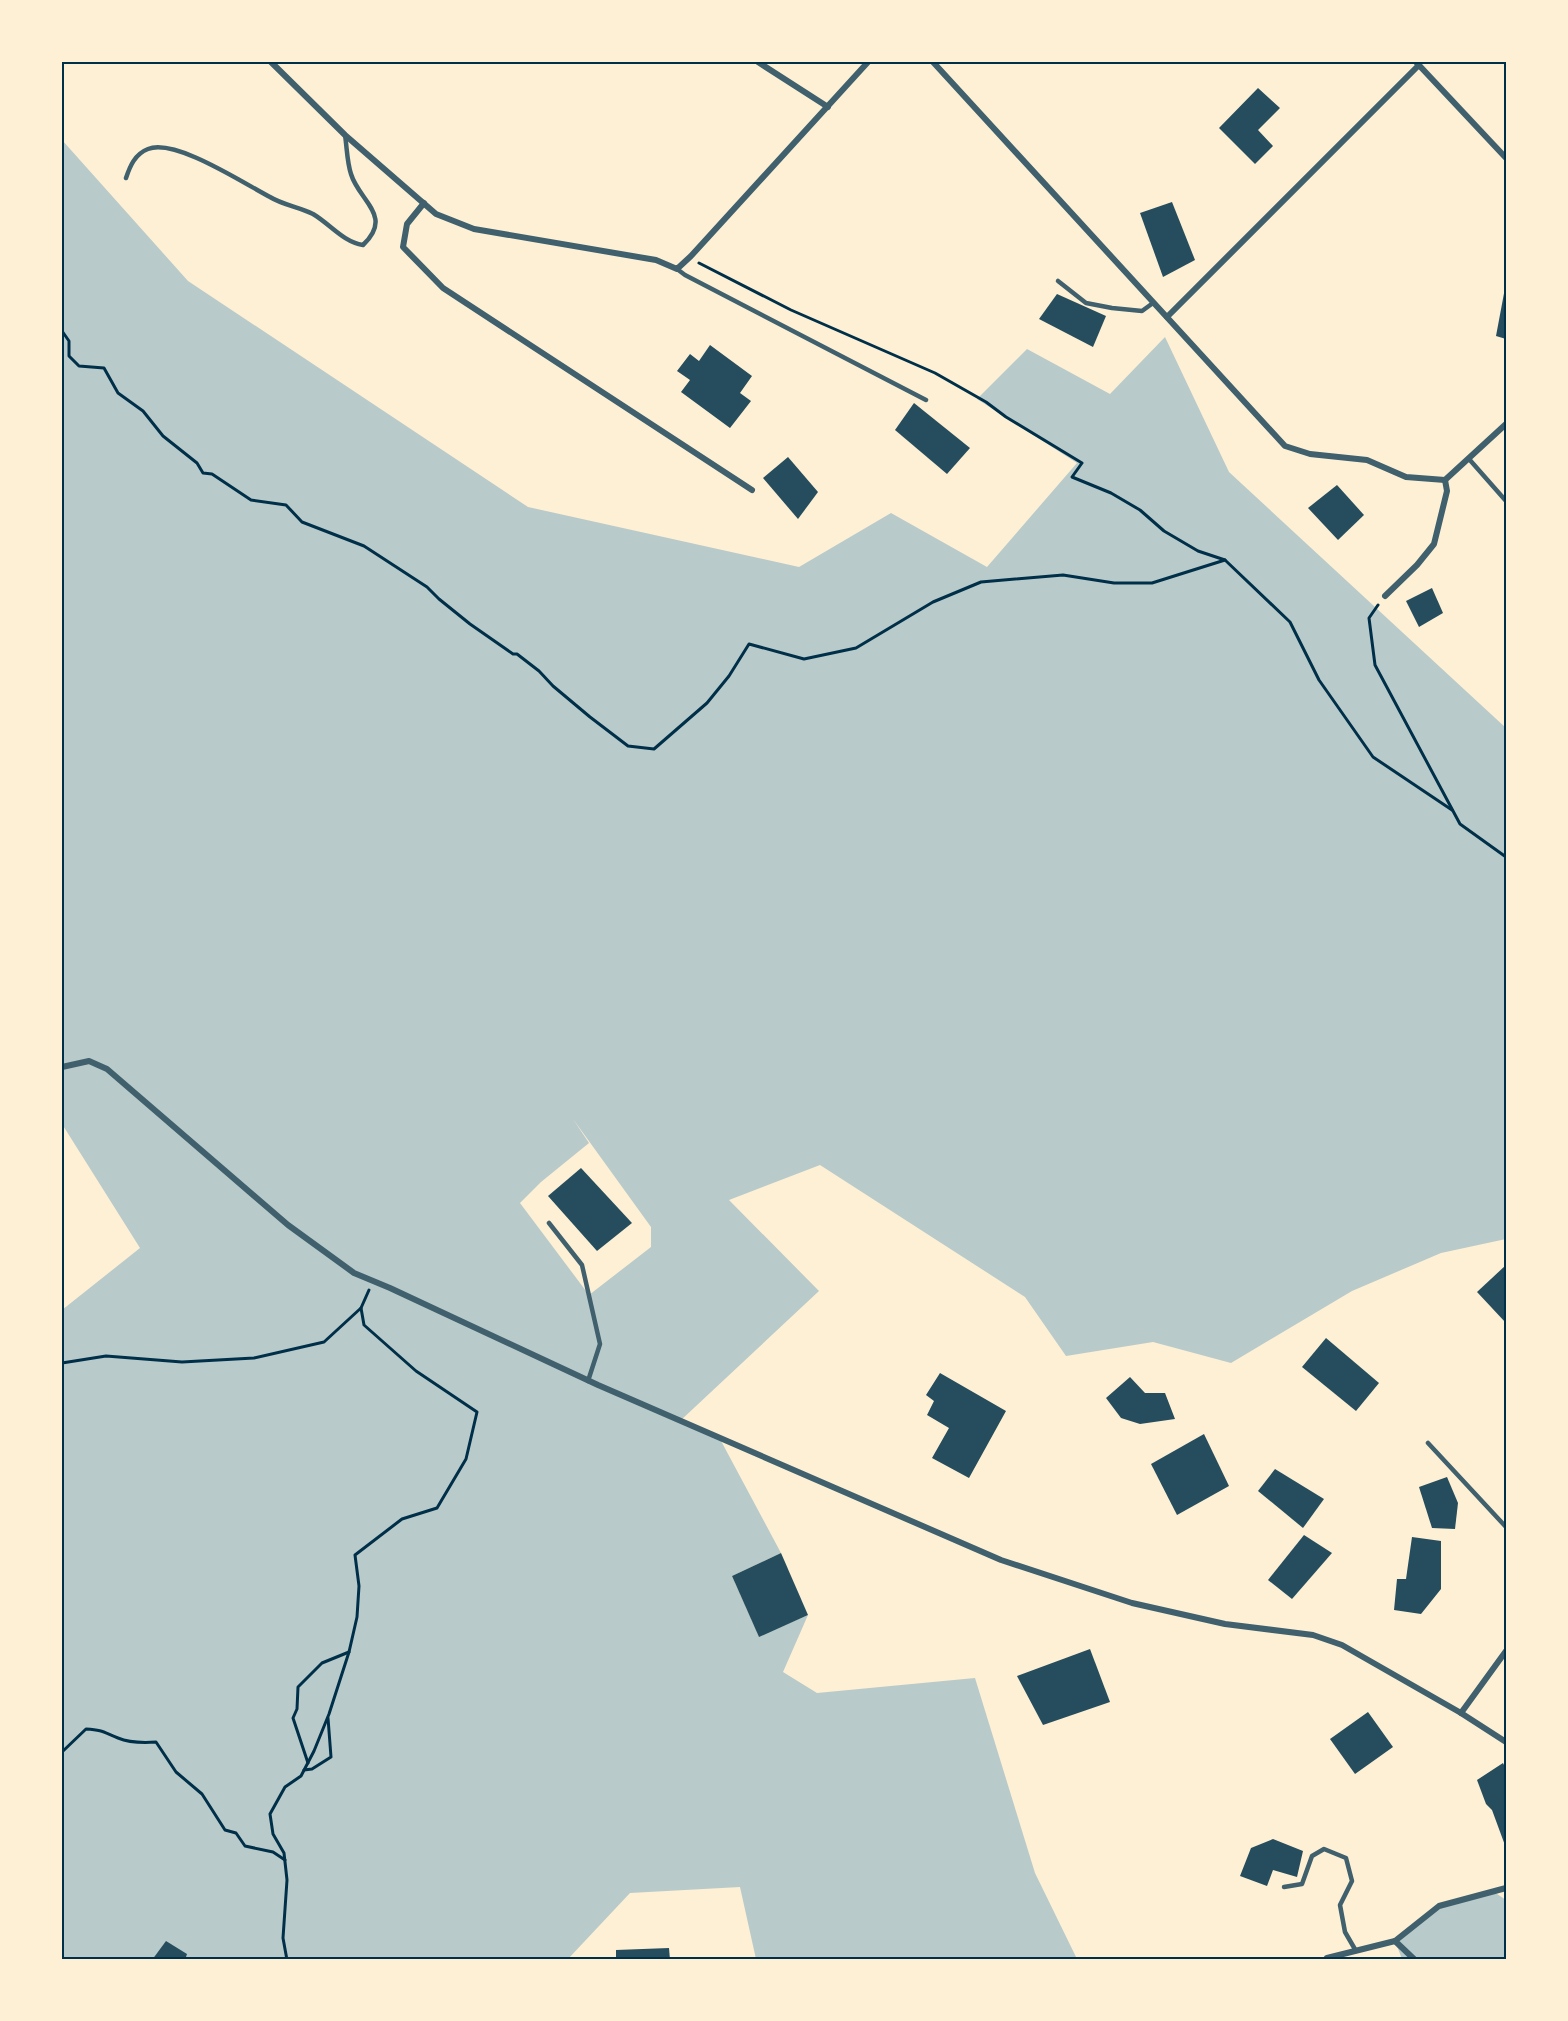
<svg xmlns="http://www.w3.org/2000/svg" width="1568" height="2021" font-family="Commissioner,sans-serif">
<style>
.green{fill:#b9caca;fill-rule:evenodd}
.building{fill:#264d5e}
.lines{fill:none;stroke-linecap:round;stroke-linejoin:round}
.path{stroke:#003049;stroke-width:3}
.service{stroke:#3f606c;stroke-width:4.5}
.minor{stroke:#3f606c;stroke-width:6}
.neatline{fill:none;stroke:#003049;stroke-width:2}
</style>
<rect width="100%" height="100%" fill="#fdf0d5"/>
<!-- green -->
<g class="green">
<path d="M62,140L188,281L528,507L799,567L891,513L987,567L1077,463L977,399L1027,349L1110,394L1165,337L1229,472L1506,728V1239L1441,1253L1352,1291L1231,1363L1153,1342L1066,1356L1025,1297L820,1165L729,1200L819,1291L680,1421L720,1439L781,1553L732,1576L759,1636L808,1615L783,1672L817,1693L975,1678L1035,1873L1077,1959H756L740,1887L630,1893L568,1959H62V1310L140,1248L62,1124ZM573,1119L651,1227V1247L589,1295L520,1203L541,1182L589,1143Z"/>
<polygon points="1494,1892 1506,1900 1506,1959 1402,1959 1395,1941 1439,1906"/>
</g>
<!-- building -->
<g class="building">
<polygon points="1258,88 1280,108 1258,130 1273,146 1255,164 1219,128"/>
<polygon points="1172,202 1195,260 1163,277 1140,213"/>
<polygon points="1505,288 1506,288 1506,339 1496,336"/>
<polygon points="1057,294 1106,316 1093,347 1039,319"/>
<polygon points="710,345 752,376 740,393 751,401 730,428 681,392 690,380 677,371 690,354 699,361"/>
<polygon points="914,403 970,448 947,474 895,430"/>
<polygon points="788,457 818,492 798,519 763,478"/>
<polygon points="1337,485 1364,515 1338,540 1308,508"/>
<polygon points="1432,588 1443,613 1419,627 1406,601"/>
<polygon points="581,1168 632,1223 597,1251 548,1196"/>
<polygon points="1506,1265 1506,1323 1477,1292"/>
<polygon points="1326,1338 1379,1383 1356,1411 1302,1367"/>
<polygon points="940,1373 1006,1411 969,1478 932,1458 949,1428 927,1415 934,1401 926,1395"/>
<polygon points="1130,1377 1145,1393 1165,1393 1175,1419 1140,1424 1121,1418 1106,1398"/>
<polygon points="1204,1434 1229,1486 1177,1515 1151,1464"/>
<polygon points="1275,1469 1324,1499 1303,1528 1258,1491"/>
<polygon points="1447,1477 1458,1503 1455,1529 1432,1528 1419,1487"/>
<polygon points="1304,1535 1332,1553 1292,1599 1268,1580"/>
<polygon points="1412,1537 1441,1541 1441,1589 1421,1614 1394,1610 1397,1579 1406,1579"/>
<polygon points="781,1553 808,1615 759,1637 732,1576"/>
<polygon points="1090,1649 1110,1702 1043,1725 1017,1676"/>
<polygon points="1368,1712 1393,1747 1355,1774 1330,1739"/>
<polygon points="1503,1763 1506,1769 1506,1848 1492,1810 1486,1804 1477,1780"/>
<polygon points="1273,1839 1303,1851 1297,1877 1273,1870 1267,1886 1240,1876 1251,1848"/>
<polygon points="166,1941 187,1954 185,1960 152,1960"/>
<polygon points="669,1948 670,1960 616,1960 616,1950"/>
</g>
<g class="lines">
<!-- path -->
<g class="path">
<polyline points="699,263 791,310 935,373 986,402 1006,417 1082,463 1072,477 1111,493 1140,510 1164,531 1198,551 1225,560 1290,622 1319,680 1373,757 1452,810"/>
<polyline points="62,331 69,341 69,356 79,366 104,368 118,393 143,411 163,436 197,463 203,473 212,474 251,500 286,505 302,522 364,546 427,587 439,599 470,624 513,654 517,654 539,671 553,686 590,717 628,746 654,749 707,703 729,676 749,644 804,659 856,648 933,602 981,582 1063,575 1114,583 1152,583 1225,560"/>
<polyline points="1378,605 1369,618 1375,665 1460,824 1506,857"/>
<polyline points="62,1363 106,1356 182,1362 254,1358 324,1342 361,1308"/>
<path d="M62,1752L86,1729C103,1730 103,1732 118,1738C130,1743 142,1743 156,1742L176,1772L202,1794L225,1830L236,1833L245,1846L273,1852L285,1860"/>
<polyline points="308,1763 293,1718 297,1709 298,1687 322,1663 349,1652"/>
<polyline points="304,1770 312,1769 331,1757 328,1718"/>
<polyline points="287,1960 283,1938 287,1880 284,1853 273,1834 270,1814 285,1787 301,1776 314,1751 329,1714 349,1652 357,1617 359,1586 355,1555 402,1519 437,1508 466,1459 477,1412 416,1371 364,1325 361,1308 369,1290"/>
</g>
<!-- service -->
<g class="service">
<path d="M126,178C130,166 135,154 148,149C175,138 243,183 270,197C283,205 299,207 313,214C330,224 343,242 363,245C394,216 359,201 351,174C347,162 347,148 345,135"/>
<polyline points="677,269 685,275 926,400"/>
<polyline points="1058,281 1086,303 1112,308 1142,311 1153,303"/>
<polyline points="1469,459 1506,501"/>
<polyline points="549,1223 582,1265 600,1344 588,1381"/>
<polyline points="1428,1443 1506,1527"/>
<polyline points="1284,1887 1302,1884 1312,1856 1324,1849 1346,1858 1352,1881 1340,1905 1345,1932 1356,1951"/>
</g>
<!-- minor -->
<g class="minor">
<polyline points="271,62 345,135 436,214 474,229 656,260 677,269 691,256 868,62"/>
<polyline points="758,62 828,107"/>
<polyline points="933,62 1285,446 1310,454 1367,460 1406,477 1445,480"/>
<polyline points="1416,62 1506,158"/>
<polyline points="424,203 407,224 403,247 443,288 752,490"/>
<polyline points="1167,317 1419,65"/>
<polyline points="1445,480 1506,424"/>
<polyline points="1385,596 1417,565 1434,544 1447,491 1445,480"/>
<polyline points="62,1067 89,1061 107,1069 288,1225 354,1273 390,1288 598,1385 1001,1560 1132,1603 1225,1624 1313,1635 1342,1645 1461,1713 1506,1742"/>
<polyline points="1461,1713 1506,1651"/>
<polyline points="1327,1958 1395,1941"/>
<polyline points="1415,1960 1395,1941 1439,1906 1506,1888"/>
</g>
</g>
<!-- border -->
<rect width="1568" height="2021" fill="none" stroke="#fdf0d5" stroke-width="126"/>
<rect x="63" y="63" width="1442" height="1895" class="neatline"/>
</svg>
